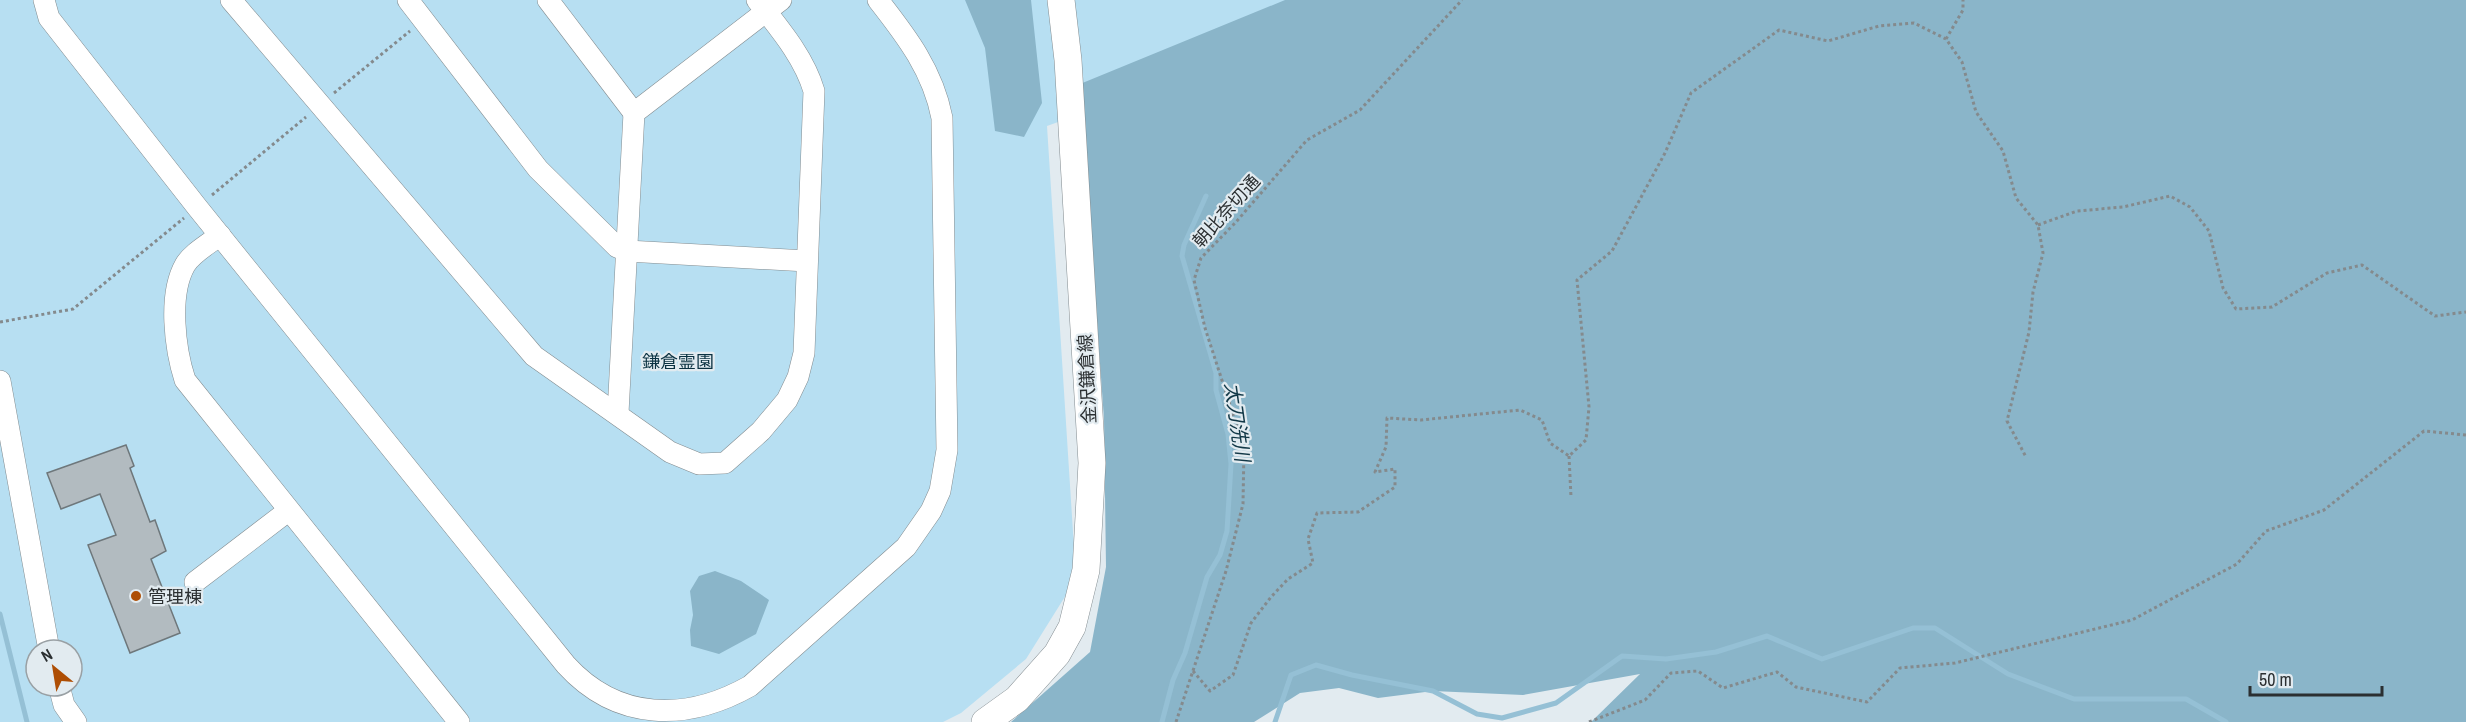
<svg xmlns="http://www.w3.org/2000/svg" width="2466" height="722" font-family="'Archivo Narrow','Noto Sans JP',sans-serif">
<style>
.green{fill:#b7dff2;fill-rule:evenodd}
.forest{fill:#8ab5c9}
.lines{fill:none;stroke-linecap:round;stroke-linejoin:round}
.stream{stroke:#95c0d5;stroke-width:5}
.building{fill:#b2bbc0;stroke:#6e777b;stroke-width:1.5}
.minor-casing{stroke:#838c90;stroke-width:22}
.major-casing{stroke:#838c90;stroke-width:28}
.path{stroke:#848a8d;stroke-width:3;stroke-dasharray:3 3;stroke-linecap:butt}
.minor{stroke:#fff;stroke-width:21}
.major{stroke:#fff;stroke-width:27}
.poi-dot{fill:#ae4e04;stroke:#e2ebf0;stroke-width:2}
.labels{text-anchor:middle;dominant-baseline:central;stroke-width:4.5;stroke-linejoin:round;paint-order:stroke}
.street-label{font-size:18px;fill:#2b2f31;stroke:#e2ebf0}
.park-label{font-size:18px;fill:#0a3141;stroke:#e2ebf0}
.poi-label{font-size:18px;fill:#2b2f31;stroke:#e2ebf0;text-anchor:start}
.water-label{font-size:20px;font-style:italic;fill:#123847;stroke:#e2ebf0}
</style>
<rect width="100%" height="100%" fill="#e2ebf0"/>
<!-- green -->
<path class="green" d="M0,0H1357L1314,30L1047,126L1076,579L1026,659L961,713L943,722H0ZM36,650H72V686H36Z"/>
<!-- forest -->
<g class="forest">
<polygon points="965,0 1031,0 1042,103 1024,137 995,131 985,48"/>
<polygon points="1285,0 2466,0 2466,722 1591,722 1640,674 1523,695 1433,691 1378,698 1339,688 1300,693 1254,722 1011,722 1090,652 1106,567 1104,419 1080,84"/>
<polygon points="715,571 741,581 769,600 756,634 719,654 691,646 690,630 693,615 690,591 699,576"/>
</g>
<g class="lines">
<!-- stream -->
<g class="stream">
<polyline points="0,614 27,722"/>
<polyline points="1162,722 1173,680 1185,653 1207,577 1220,555 1227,531 1231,464 1228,434 1216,390 1216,373 1182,256 1184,245 1206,196"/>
<polyline points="1275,722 1291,675 1316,665 1352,675 1433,691 1477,714 1502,718 1556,703 1622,656 1666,659 1716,652 1767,636 1822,659 1913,628 1935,628 2008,674 2074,699 2186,699 2226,722"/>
</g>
</g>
<!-- building -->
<polygon class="building" points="126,445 134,466 130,468 150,522 155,520 166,551 151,559 180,633 130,653 88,545 116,535 100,494 61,509 47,473"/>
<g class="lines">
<!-- minor casing -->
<g class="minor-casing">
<g id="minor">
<path d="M44,0L49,18L197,207L566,665C617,721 686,722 750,686L906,547L931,511L940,491L947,450L942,118C933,71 907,37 878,0"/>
<path d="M231,0L534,356L670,452L699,464L725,463L761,431L787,400L798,377L804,353L814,91C804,57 779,28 757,0"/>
<polyline points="408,0 538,169 617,247 627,251 807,261"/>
<polyline points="548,0 634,113"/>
<path d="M220,235C209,244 192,253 185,265C168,295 175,349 185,380L459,722"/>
<polyline points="0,381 49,650"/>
<polyline points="618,413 634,113 781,0"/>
<polyline points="195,582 288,511"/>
<polyline points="59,686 64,705 76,722"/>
</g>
</g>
<!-- major casing -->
<g class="major-casing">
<polyline id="major" points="985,722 1017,699 1057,654 1072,627 1086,570 1092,463 1068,60 1061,0"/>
</g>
<!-- path -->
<g class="path">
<polyline points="1946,39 1963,10 1963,0"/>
<polyline points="334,93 410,31"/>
<polyline points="212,195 306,117"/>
<polyline points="2038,225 2077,211 2123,207 2170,196 2190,207 2209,231 2223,288 2236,309 2272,307 2327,273 2362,265 2435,316 2466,312"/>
<polyline points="0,322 73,309 184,218"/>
<polyline points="1569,456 1571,497"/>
<polyline points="1193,671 1210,691 1233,675 1251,623 1271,597 1288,579 1313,563 1308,539 1317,513 1358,512 1395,487 1395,469 1375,472 1386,447 1387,418 1421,420 1520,410 1542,420 1550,443 1569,456 1586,440 1589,407 1577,280 1612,251 1665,153 1691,93 1779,30 1828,41 1879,26 1914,23 1946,39 1962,62 1976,112 2003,151 2016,198 2038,225 2043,253 2033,292 2029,332 2007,421 2026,457"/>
<polyline points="1176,722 1226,571 1243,504 1244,448 1205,328 1194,280 1201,258 1236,222 1307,140 1360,110 1462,0"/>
<polyline points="1589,722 1645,700 1671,673 1698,671 1723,688 1777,672 1796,687 1867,702 1900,668 1955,663 2132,620 2237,564 2266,531 2324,510 2424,431 2466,435"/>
</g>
<!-- minor -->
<use href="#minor" class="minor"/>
<!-- major -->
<use href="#major" class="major"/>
</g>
<!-- markers -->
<circle class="poi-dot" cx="136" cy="596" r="6"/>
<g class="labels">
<!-- street labels -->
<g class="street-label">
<text transform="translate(1226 211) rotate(-48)">朝比奈切通</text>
<text transform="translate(1087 379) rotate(-93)">金沢鎌倉線</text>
</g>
<!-- park labels -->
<g class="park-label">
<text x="678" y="361">鎌倉霊園</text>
</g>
<!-- poi labels -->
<g class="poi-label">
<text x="148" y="596">管理棟</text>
</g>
<!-- water labels -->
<g class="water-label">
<text transform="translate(1238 422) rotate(82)">太刀洗川</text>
</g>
</g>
<!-- north arrow -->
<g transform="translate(54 668) rotate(330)"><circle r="28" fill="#e2ebf0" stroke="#99a0a4" stroke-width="1.5"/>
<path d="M0-4.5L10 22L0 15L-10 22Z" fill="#ae4e04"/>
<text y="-9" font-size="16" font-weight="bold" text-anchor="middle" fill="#2b2f31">N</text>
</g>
<!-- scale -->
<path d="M2250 686v9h132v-9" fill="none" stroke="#2b2f31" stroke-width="3"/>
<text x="2259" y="686" font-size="18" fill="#2b2f31" stroke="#e2ebf0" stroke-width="4.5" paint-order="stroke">50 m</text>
</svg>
